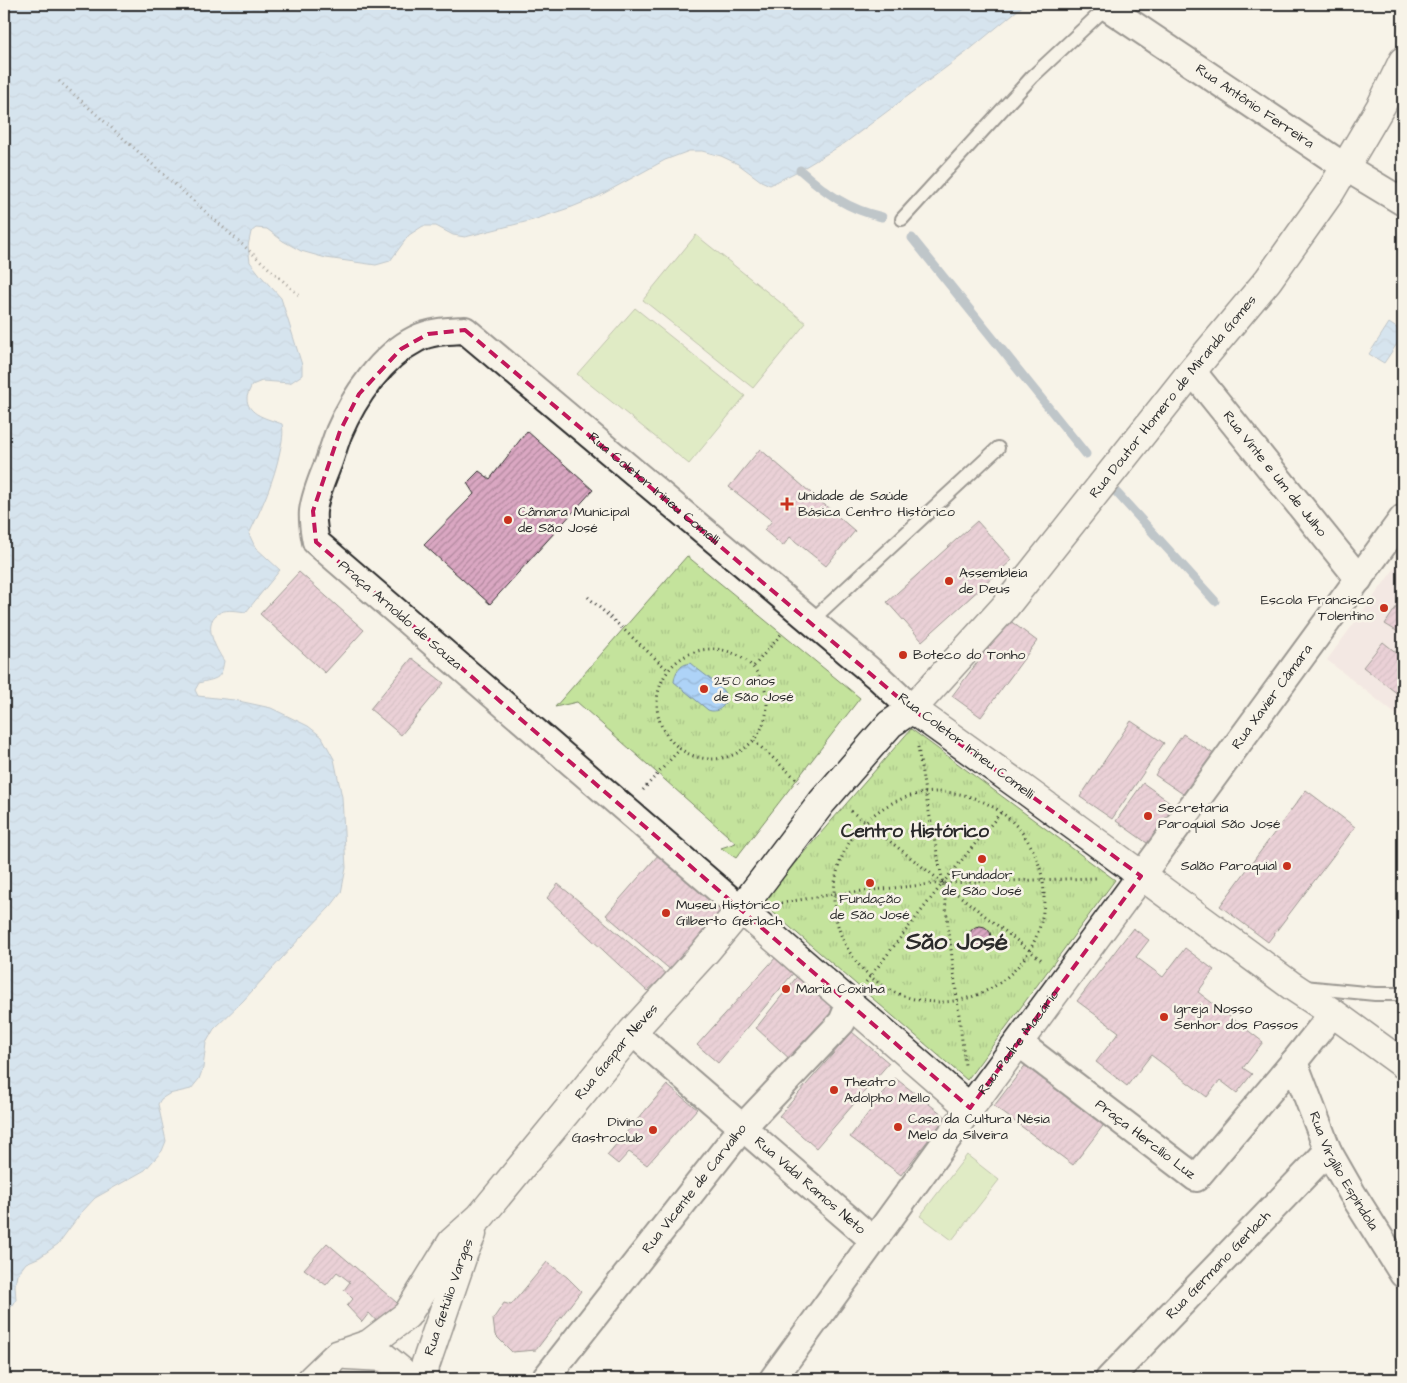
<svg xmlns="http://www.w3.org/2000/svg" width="1407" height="1383" font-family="'Architects Daughter',sans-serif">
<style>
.built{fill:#eedcdd}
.grass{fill:url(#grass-tufts);stroke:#788764}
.pitch{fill:#c4e39c;stroke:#788764}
.water{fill:url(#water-waves);stroke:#7a90a5}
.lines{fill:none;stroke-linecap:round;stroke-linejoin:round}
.stream{stroke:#7a90a5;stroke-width:9}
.building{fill:url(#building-hatch);stroke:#2b2b2b}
.service-casing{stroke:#2b2b2b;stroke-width:16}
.minor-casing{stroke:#2b2b2b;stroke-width:30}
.secondary-casing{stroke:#2b2b2b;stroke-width:31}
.primary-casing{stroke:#2b2b2b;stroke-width:31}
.path{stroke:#2b2b2b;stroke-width:3;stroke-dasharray:1 4;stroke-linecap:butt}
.service{stroke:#f7f3e8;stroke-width:12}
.minor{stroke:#f7f3e8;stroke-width:26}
.secondary{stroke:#f7f3e8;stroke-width:28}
.primary{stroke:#f7f3e8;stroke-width:28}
.marked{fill:none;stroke:#c2185b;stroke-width:4;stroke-dasharray:10 6;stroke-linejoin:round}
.poi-dot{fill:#c8321e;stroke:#f7f3e8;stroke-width:2}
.labels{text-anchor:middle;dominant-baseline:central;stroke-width:5;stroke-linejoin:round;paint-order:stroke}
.street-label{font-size:14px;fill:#2b2b2b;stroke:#f7f3e8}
.poi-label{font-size:14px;fill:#2b2b2b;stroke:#f7f3e8;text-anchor:start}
.district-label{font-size:19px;font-weight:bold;fill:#2b2b2b;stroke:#f7f3e8}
.town-label{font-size:24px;font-weight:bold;fill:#2b2b2b;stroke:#f7f3e8}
</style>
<defs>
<pattern id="grass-tufts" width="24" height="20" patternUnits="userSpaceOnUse" patternTransform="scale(1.25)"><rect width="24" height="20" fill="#c4e39c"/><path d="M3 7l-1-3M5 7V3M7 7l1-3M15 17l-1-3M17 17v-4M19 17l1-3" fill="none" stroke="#a9c387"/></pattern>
<pattern id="water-waves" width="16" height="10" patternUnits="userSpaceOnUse" patternTransform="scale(1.25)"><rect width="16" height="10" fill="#aed3f7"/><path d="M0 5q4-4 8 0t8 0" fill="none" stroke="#96b5d4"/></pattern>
<pattern id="building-hatch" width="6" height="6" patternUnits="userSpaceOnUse" patternTransform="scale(1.25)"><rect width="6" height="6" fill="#daa7c2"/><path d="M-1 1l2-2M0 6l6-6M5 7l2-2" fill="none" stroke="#b1889e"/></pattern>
</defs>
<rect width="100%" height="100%" fill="#f7f3e8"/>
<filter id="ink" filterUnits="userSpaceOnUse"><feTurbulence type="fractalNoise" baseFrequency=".02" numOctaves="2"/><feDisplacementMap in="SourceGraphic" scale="10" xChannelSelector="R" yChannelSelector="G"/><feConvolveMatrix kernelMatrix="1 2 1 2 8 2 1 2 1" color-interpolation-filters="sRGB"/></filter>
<g filter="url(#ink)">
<!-- built -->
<polygon class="built" points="1403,557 1403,720 1327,660"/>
<!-- grass -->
<g class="grass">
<polygon points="687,556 860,698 736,858 721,848 736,843 577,702 555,707"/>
<polygon points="911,729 1115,880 967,1080 761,902"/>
</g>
<!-- pitch -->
<g class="pitch">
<polygon points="696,235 806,323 753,388 643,300"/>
<polygon points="635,308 745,396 689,464 577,374"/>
<polygon points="967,1155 999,1180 952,1240 920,1216"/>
</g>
<!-- water -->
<g class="water">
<path d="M4,4H1025L968,51L845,143L800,170L770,185L761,181L738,164L721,156L702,151H689L665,160L599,196L572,207L533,220L465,237L453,235L436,226H423L409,235L390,261L376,265L326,258L301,251L283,241L267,229L256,228L251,232L248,246L250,262L261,276L281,298L302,365V375L290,383L262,381L252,385C250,389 248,393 247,397C246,415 269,419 282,424C284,434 282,441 280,451C274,481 262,507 249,534L255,547L280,570L246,612C239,611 227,609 221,612C200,621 216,649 224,661C221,681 216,678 199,683L195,690L198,696L234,700L271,708L308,726L322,737L334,759L342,797L346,868L341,893L331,906L301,937L243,1001L214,1029L206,1043L203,1068L199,1079L191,1089L169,1094L161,1099L158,1104L166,1141L162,1151L145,1170L95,1198L81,1213L58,1244L40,1257L26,1263L17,1275L15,1285L16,1300L13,1305L4,1308Z"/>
<polygon points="1389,323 1403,332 1403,335 1384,363 1369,354"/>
<path d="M690,663C698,670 720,685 724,692C727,697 726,703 722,707C718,711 713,712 708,710L674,682C675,671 680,665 690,663Z"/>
</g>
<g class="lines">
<!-- stream -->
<g class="stream">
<path d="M800,170C826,193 847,209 882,217"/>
<polyline points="912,238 1086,454"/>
<polyline points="1117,493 1215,601"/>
</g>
</g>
<!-- building -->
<g class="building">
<polygon points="527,431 593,490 490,604 424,545 474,494 467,483 479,471 490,479"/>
<polygon points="760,449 855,531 826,566 790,537 783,546 764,530 772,521 729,487"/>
<polygon points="977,521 1012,560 922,641 887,602"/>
<polygon points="299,572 364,630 325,673 260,614"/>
<polygon points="1403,597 1403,635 1385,624"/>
<polygon points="1009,620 1037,641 981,717 952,696"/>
<polygon points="1383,642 1403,658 1403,698 1363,667"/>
<polygon points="412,658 444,683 401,735 370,709"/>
<polygon points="1131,721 1164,743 1112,819 1080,797"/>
<polygon points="1183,734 1217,756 1189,798 1155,775"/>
<polygon points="1143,783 1181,810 1154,848 1116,821"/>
<polygon points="1306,790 1355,827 1268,942 1220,906"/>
<polygon points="659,854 727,910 673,972 606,915"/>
<polygon points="558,884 600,918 666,974 647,991 547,898"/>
<circle cx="980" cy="937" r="11"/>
<polygon points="1133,928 1149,940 1136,957 1163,977 1185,948 1214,970 1198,992 1263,1042 1243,1068 1252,1074 1237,1093 1220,1080 1207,1097 1151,1055 1127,1086 1096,1062 1119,1032 1077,1001"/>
<polygon points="777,956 795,971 718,1063 697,1045"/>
<polygon points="799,974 841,1006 792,1061 756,1028"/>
<polygon points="852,1032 889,1063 816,1148 779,1116"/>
<polygon points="1027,1063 1106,1122 1073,1165 994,1106"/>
<polygon points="895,1078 946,1117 901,1175 850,1137"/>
<polygon points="667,1085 697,1109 647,1165 629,1152 618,1164 607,1155"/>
<polygon points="327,1243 403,1308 381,1326 369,1313 362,1322 347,1306 353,1299 344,1290 350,1282 337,1272 326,1285 304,1269"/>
<polygon points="547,1262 567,1277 581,1291 536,1350 512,1352 495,1335 493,1319 504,1303 511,1305"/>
</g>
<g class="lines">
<!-- service casing -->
<g class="service-casing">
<g id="service">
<polyline points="902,219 1032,77 1109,5"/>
<polyline points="811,621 998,448"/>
<polyline points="1304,987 1375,994 1403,994"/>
</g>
</g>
<!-- minor casing -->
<g class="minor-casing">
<g id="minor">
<path id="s1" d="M1107,7L1345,167L1403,202"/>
<path id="s2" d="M1192,371L1359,579"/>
<path id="s3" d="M1141,876L1403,518"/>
<path id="s4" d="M741,909L316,542C314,532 312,522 313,511C315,495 322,479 328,464C332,453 335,442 339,432C354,397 382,356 416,339C431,331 448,331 465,330L879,678L912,709"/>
<path id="s5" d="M632,1032L873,1240"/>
<path id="s6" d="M1019,1043L1196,1178L1294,1062L1333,1013"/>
<path id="s7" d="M1294,1062L1328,1151L1352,1193L1403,1274"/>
<path id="s8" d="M545,1379L742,1128L842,1022L850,1003"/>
<polyline points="773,1379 970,1108"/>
<path id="s9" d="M1109,1379L1328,1151"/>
</g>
</g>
<!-- secondary casing -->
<g class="secondary-casing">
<g id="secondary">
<polyline points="912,709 1021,787 1292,986 1333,1013 1403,1064"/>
<path id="s10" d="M741,909L970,1108L1141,876"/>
</g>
</g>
<!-- primary casing -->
<g class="primary-casing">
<g id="primary">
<polyline points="346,1355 384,1357 401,1371 404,1379"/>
<path id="s11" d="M312,1379L337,1355L369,1344L407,1315L452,1242L480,1217L632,1032L706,951L741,909L822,802L890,724L912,709L1004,608L1192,371L1268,280L1331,191L1381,106L1403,61"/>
<path id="s12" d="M424,1379L425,1366L464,1252L472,1234"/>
</g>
</g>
<!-- path -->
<g class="path">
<polyline points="59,81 300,296"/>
<polyline points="588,597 668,670"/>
<circle cx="712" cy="704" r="55"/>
<polyline points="754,666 783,632"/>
<polyline points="754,741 802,784"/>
<polyline points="918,747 925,792 943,883 965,1065"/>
<polyline points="643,790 680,749"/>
<circle cx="939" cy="897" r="105"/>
<polyline points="851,811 1043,961"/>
<polyline points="781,903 834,894 943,883 1096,878"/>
<polyline points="866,982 943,883 1002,811"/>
</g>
<!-- service -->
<use href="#service" class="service"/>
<!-- minor -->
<use href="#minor" class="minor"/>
<!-- secondary -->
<use href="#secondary" class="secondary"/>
<!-- primary -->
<use href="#primary" class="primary"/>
</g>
</g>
<!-- marked area -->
<path d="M0 0H1407V1383H0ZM465,330L912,709L1141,876L970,1108L316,542L313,511L340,431L359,394L401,349L428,334Z" fill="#f7f3e8" fill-opacity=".55" fill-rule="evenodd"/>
<path class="marked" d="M465,330L912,709L1141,876L970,1108L316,542L313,511L340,431L359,394L401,349L428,334Z"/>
<!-- markers -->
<g class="poi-dot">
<path d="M784.5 496.5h5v5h5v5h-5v5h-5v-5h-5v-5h5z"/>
<circle cx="508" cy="520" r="5"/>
<circle cx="949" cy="581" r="5"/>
<circle cx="1384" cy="608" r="5"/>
<circle cx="903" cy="655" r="5"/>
<circle cx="704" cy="689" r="5"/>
<circle cx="1148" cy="816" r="5"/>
<circle cx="982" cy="859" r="5"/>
<circle cx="1287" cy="866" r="5"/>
<circle cx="870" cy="883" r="5"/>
<circle cx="666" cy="913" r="5"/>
<circle cx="786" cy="989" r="5"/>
<circle cx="1164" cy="1017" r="5"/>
<circle cx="834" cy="1090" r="5"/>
<circle cx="898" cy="1127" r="5"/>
<circle cx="653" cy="1130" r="5"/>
</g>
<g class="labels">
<!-- street labels -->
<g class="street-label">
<text stroke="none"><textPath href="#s1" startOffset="178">Rua Antônio Ferreira</textPath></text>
<text stroke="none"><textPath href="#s11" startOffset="1315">Rua Doutor Homero de Miranda Gomes</textPath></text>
<text stroke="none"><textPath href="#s2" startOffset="132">Rua Vinte e Um de Julho</textPath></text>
<text stroke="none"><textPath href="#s4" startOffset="1096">Rua Coletor Irineu Comelli</textPath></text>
<text transform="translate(400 615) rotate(41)">Praça Arnoldo de Souza</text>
<text stroke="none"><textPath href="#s3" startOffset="222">Rua Xavier Câmara</textPath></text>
<text transform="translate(966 746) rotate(37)">Rua Coletor Irineu Comelli</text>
<text stroke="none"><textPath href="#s10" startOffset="385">Rua Padre Macário</textPath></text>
<text stroke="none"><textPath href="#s11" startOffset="454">Rua Gaspar Neves</textPath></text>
<text stroke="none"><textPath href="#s6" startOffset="159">Praça Hercílio Luz</textPath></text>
<text stroke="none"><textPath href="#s7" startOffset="120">Rua Virgílio Espíndola</textPath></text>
<text stroke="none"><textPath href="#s5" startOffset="235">Rua Vidal Ramos Neto</textPath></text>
<text stroke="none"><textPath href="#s8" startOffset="242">Rua Vicente de Carvalho</textPath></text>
<text stroke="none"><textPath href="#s9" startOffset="158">Rua Germano Gerlach</textPath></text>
<text stroke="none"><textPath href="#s12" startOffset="86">Rua Getúlio Vargas</textPath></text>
</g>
<!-- poi labels -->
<g class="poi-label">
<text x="798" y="496">Unidade de Saúde<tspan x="798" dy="16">Básica Centro Histórico</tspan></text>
<text x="518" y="512">Câmara Municipal<tspan x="518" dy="16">de São José</tspan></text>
<text x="959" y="573">Assembleia<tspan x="959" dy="16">de Deus</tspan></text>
<text x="1374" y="600" text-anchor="end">Escola Francisco<tspan x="1374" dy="16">Tolentino</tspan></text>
<text x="913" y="655">Boteco do Tonho</text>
<text x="714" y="681">250 anos<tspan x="714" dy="16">de São José</tspan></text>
<text x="1158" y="808">Secretaria<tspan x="1158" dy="16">Paroquial São José</tspan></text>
<text x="1277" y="866" text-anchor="end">Salão Paroquial</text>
<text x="982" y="875" text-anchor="middle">Fundador<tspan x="982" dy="16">de São José</tspan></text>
<text x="870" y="899" text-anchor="middle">Fundação<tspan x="870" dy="16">de São José</tspan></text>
<text x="676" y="905">Museu Histórico<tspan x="676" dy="16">Gilberto Gerlach</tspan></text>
<text x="796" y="989">Maria Coxinha</text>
<text x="1174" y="1009">Igreja Nosso<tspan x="1174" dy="16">Senhor dos Passos</tspan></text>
<text x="844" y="1082">Theatro<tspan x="844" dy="16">Adolpho Mello</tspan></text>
<text x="908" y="1119">Casa da Cultura Nésia<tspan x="908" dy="16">Melo da Silveira</tspan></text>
<text x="643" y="1122" text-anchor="end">Divino<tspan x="643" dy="16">Gastroclub</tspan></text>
</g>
<!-- district labels -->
<g class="district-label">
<text x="915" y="831">Centro Histórico</text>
</g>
<!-- town labels -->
<g class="town-label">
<text x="957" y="942">São José</text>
</g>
</g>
<!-- margin -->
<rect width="1407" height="1383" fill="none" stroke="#f7f3e8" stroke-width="20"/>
<rect x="10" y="10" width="1387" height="1363" fill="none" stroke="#2b2b2b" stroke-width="2" filter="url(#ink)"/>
</svg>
